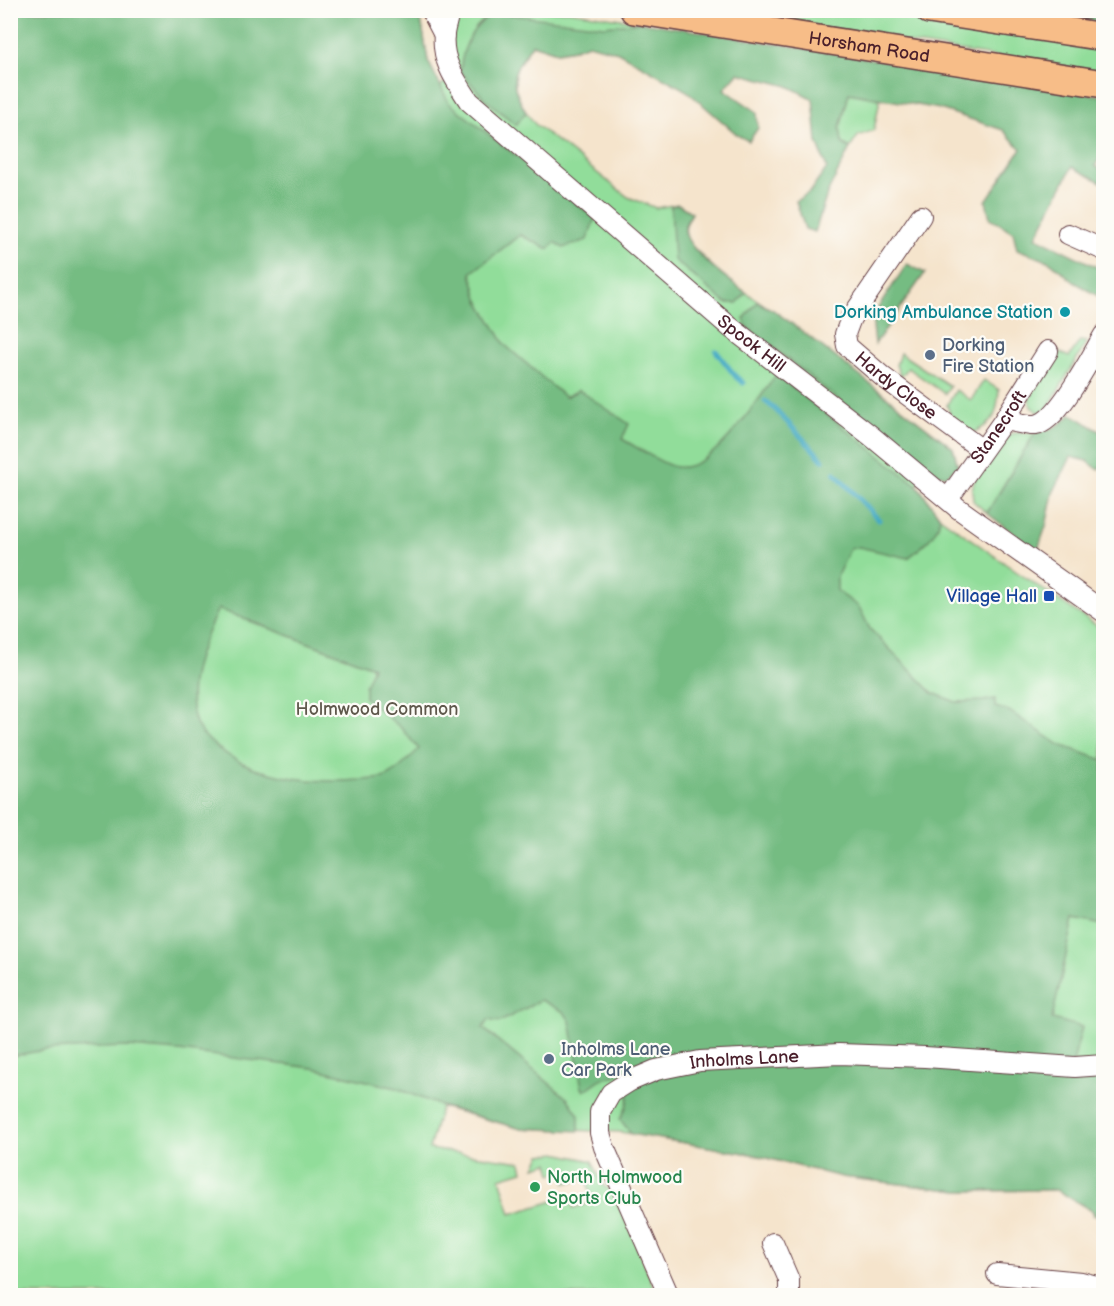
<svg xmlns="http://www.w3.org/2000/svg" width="1114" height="1306" font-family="'Balsamiq Sans',sans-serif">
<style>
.green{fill:#91dd9a;stroke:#6e7e62;stroke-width:1.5}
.forest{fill:#74bc82;stroke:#5f6e56;stroke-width:1.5;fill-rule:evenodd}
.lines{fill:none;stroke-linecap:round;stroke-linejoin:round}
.stream{stroke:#45abc5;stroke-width:5}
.minor-casing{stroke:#643d43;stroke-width:22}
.highway-casing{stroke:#643d43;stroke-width:30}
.minor{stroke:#fff;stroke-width:20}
.highway{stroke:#f7bd88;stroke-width:27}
.culture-dot{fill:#0f9aa8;stroke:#fdfcf7;stroke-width:2}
.service-dot{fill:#5c6f8a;stroke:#fdfcf7;stroke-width:2}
.transit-dot{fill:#1a4fb4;stroke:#fdfcf7;stroke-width:2}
.leisure-dot{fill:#2e9e5b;stroke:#fdfcf7;stroke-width:2}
.labels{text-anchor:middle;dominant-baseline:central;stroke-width:4.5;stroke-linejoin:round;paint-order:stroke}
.street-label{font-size:18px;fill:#4a1f2b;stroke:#fdfcf7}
.culture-label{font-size:18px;fill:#0d838f;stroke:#fdfcf7;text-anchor:end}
.service-label{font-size:18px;fill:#4e5e75;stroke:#fdfcf7;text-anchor:start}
.transit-label{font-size:18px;fill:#164399;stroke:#fdfcf7;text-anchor:end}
.park-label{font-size:18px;fill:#5f584c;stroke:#fdfcf7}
.leisure-label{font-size:18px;fill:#27864d;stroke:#fdfcf7;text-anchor:start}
</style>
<rect width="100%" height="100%" fill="#fdfcf7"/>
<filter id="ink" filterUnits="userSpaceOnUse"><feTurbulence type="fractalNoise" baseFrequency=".0167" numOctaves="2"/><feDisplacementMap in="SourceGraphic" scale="12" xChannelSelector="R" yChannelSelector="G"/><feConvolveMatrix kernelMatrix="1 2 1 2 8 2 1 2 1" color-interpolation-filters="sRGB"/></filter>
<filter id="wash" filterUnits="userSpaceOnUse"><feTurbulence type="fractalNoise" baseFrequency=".008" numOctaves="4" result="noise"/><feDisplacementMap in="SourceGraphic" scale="24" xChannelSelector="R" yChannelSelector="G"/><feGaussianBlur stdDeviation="1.35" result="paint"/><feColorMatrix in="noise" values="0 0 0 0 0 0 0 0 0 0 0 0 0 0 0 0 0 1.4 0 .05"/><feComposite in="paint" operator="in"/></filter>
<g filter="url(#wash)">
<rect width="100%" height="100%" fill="#f5e4cc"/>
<!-- green -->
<g class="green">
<polygon points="868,10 1103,49 1103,73 699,11"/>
<path d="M10,11H414L422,25L428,61L440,86L460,71L452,60V34L457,11H568L641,22L574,49L557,52L532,44L515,70V92L526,112L535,124L628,197L656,208L678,204L692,213C687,222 683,229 687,239C689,244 695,249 699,253C728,284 765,304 799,329L953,448L958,466L946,476L937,474L929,469L917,485L940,517L1017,572L1103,630V1217L1093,1215L1094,1212L1057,1190L959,1191L842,1177L751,1154L620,1132L518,1128L441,1107L429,1149L521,1162L523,1171L500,1178L511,1214L570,1196L573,1208L593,1202L586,1178L566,1183L565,1179L570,1177L568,1169L552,1174L549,1163L535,1167L541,1155L556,1153L592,1161L603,1185L616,1194L657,1295H11Z"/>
<polygon points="849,93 880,99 874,130 858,136 850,148 842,143 840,128"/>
<polygon points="1080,341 1087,342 1046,411 1038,412 1031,407 1029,399 1057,351 1069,357"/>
<polygon points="900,353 950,386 945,394 908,368 901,377 896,365"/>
<path d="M984,380L999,390C997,414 996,422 973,433L951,418L947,405L956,390L971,400Z"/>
<polygon points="1014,433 1035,433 987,513 973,501 972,489 975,478 1002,438"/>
</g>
<!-- forest -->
<g class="forest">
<path d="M11,11H414L422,25L428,61L449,103L595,218L587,240L563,248L555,242L549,249L520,235L471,273L478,299L505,345L565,397L579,390L629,424L622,439C634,445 664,466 676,467C713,472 756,402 776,375L917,485L940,517C939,534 921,548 908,558L859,547L850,549L837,576V591L859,607L870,629L933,693L956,702L983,701L995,699V707L1009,711L1060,745L1103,760V925L1074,919L1052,1019L1082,1027L1073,1062L1103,1078V1217L1093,1215L1094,1212L1057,1190L959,1191L842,1177L751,1154L631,1134L620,1119C630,1104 630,1091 625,1073L601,1079L584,1091L582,1088L570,1021L564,1012L541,1000L500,1022L488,1020L483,1028L568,1099L579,1115V1131L518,1128L441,1106L396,1088L313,1068L179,1051L128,1047L45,1050L11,1056ZM218,609L373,667L365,686V698L401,728L419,749C410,757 399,771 388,776C381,780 369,779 361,780C311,784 253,778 213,744C207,738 199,732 196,723C182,685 202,643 218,609Z"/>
<polygon points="1020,11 1103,11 1103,23"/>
<path d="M496,13L604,26L641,22L1103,96V153L1095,166L1103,170V183L1072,167L1036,237L1103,270V299L1074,282L1050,262L1017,249L1013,232L990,218L986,201L1021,149L1003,130L940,109L849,93L840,128L842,143L850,148L827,194L815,232L805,229L796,201L810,192L827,168L817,142L813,99L788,86L738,73L724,89L757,112L758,128L749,141L739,136L687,91L618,52L589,44L574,49L557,52L532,44C512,74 507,79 526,112L516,125L484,98L460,71C463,45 472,23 496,13Z"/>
<path d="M678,204L692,213C690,217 685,222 685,226C681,248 730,280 746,293L737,303H726L674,260L671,206Z"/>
<polygon points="907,264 925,273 875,344 872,317"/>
<polygon points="757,302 773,310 799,329 953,448 958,466 946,476 937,474 872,426 747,327 744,319"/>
<path d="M1071,414L1103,433V463L1099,470L1087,461L1071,457L1053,493L1046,526L1037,552L987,513L1035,433C1050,430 1061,426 1071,414Z"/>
</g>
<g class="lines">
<!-- stream -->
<g class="stream">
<polyline points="716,351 736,377 743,383"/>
<polyline points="765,401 775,409 823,460"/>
<polyline points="835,473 879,520"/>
</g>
</g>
</g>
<g filter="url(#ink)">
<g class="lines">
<!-- minor casing -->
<g class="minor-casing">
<g id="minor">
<polyline points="431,10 444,35"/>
<path id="s1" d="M449,10C448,19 445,26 444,34C441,61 456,81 469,101L730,327L870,435L959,509L1104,612"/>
<path id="s2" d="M921,216L851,318L845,334L847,346L883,377L982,450"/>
<polyline points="1068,234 1104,250"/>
<path d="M1004,420C1013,421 1027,426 1036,425C1059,421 1092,355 1104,335"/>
<path id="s3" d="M948,499L1004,420L1048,351"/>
<polyline points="773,1243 789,1280 789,1296"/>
<polyline points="997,1274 1081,1282 1104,1288"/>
<path id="s4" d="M669,1296L604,1147L600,1133V1112L611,1093L630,1081L656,1070L700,1061L839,1054L925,1057L1075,1067L1104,1065"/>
</g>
</g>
<!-- highway casing -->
<g class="highway-casing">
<g id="highway">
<path id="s5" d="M634,10L1104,84"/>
<polyline points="929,10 1104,37"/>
</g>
</g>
<!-- minor -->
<use href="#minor" class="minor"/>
<!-- highway -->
<use href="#highway" class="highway"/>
</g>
</g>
<!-- markers -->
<circle class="culture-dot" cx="1065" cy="312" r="6"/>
<g class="service-dot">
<circle cx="930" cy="355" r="6"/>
<circle cx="549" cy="1059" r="6"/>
</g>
<rect class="transit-dot" x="1043" y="590" width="12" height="12" rx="3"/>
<circle class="leisure-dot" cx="535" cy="1187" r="6"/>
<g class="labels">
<!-- street labels -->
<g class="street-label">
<text stroke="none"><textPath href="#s5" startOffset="238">Horsham Road</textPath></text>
<text stroke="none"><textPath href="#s1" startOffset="470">Spook Hill</textPath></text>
<text stroke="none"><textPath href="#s2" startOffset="216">Hardy Close</textPath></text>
<text stroke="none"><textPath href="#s3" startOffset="88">Stanecroft</textPath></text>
<text stroke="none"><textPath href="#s4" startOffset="360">Inholms Lane</textPath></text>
</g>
<!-- culture labels -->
<g class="culture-label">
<text x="1053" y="312">Dorking Ambulance Station</text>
</g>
<!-- service labels -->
<g class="service-label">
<text x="942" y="345">Dorking<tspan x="942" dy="21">Fire Station</tspan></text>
<text x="561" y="1049">Inholms Lane<tspan x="561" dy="21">Car Park</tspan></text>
</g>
<!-- transit labels -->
<g class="transit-label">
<text x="1037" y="596">Village Hall</text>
</g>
<!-- park labels -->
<g class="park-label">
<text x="377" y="709">Holmwood Common</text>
</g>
<!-- leisure labels -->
<g class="leisure-label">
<text x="547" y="1177">North Holmwood<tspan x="547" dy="21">Sports Club</tspan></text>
</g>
</g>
<!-- margin -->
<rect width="1114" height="1306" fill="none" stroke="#fdfcf7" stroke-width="36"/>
</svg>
